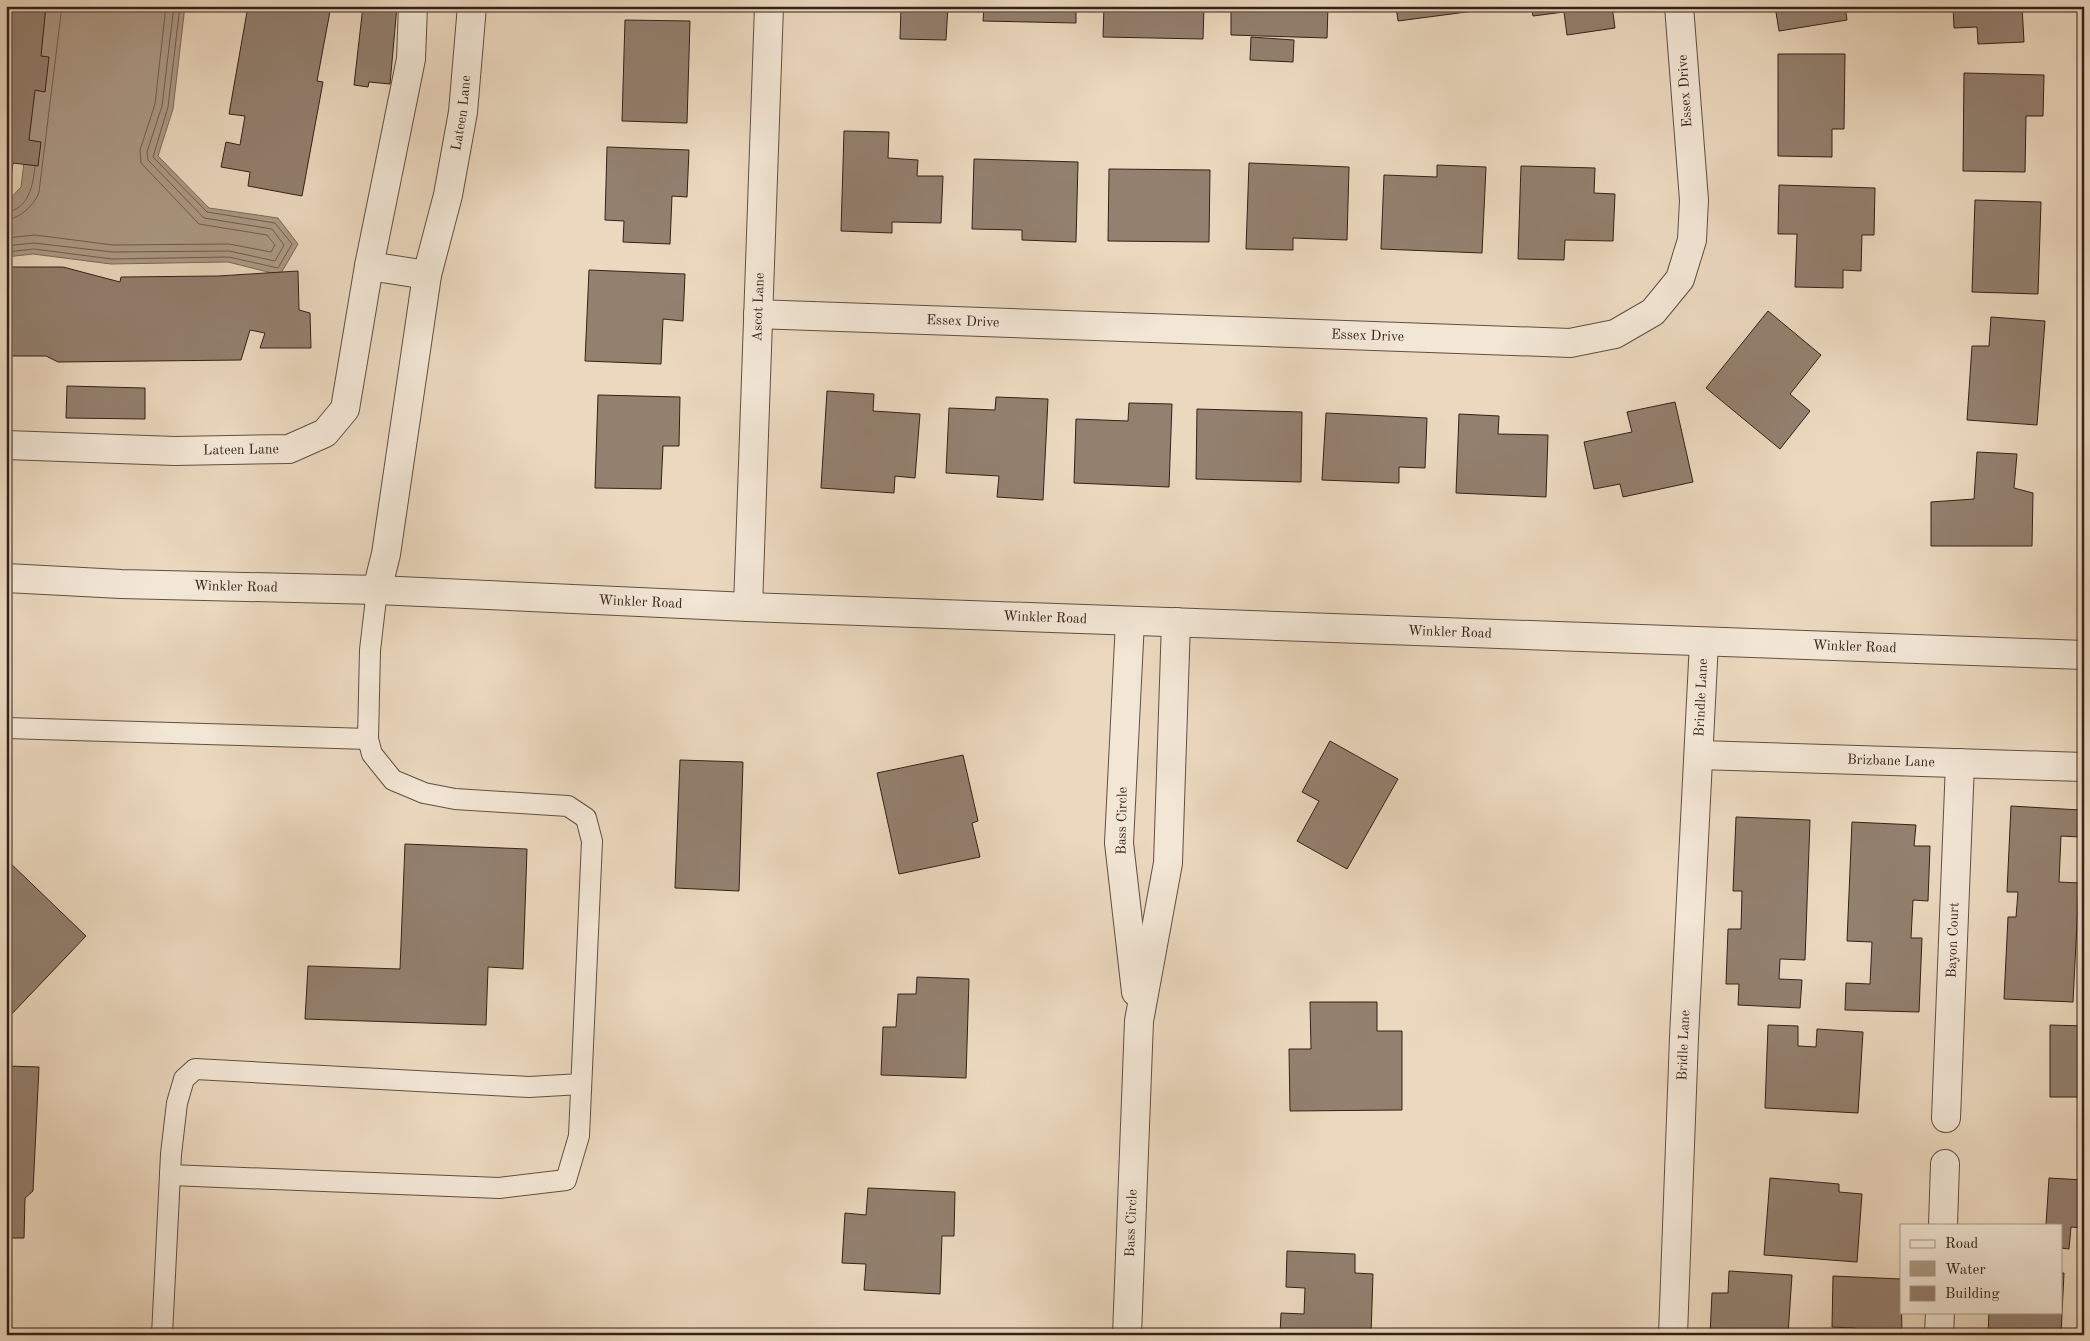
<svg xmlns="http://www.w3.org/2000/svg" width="2090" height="1341" font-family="'Old Standard TT',serif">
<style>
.water{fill:#ac9a86;stroke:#7c6a5b}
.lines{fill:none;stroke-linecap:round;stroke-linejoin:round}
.shore{stroke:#705e50;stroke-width:1}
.building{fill:#93806f;stroke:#33211a}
.service-casing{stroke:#614f43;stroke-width:22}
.minor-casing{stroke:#614f43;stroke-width:30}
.tertiary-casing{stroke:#614f43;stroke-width:30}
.service{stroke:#f2e6d5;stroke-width:20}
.minor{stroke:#f2e6d5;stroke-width:28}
.tertiary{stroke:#f2e6d5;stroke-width:28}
.labels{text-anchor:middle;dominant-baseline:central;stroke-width:4;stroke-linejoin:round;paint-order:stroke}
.street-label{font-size:14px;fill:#33211a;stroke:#f2e6d5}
</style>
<rect width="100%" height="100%" fill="#ebd8be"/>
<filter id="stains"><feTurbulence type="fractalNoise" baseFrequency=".004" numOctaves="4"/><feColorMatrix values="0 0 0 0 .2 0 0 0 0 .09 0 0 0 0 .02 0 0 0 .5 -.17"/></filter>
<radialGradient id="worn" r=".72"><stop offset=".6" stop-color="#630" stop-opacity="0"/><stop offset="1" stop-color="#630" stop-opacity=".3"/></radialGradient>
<!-- water -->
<polygon class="water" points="43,6 185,6 173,109 158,156 209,208 278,218 298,244 280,275 228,262 111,264 33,254 6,257 6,203 21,187"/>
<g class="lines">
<!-- shore -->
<g class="shore">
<path d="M6,212C29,210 33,184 35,167"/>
<path d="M6,220C20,219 35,204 39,192L62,6"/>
<polyline points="6,238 35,235 113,245 229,244 271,252 275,245 267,235 199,224 141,163 140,150 155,104 166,6"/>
<polyline points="6,246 34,243 112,252 229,251 275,261 284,245 272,229 204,218 148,160 147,152 162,106 174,6"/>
<polyline points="6,252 34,249 112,259 229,257 278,268 292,244 275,223 207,212 153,157 168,107 180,6"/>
</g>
</g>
<!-- building -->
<g class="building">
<polygon points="6,6 46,6 41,56 49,57 45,92 35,90 29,140 41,142 38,166 13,163 11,179 6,178"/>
<polygon points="248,6 331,6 317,81 323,82 302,196 248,186 250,172 221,167 226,142 240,145 245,116 229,114"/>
<polygon points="363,6 397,6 390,84 369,82 368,87 354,85"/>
<polygon points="857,6 948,6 946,40 900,39 901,8"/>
<polygon points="984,6 1076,6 1076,23 983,21"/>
<polygon points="1104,6 1204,6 1203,39 1103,37"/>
<polygon points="1231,6 1328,6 1327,38 1231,35"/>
<polygon points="1396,6 1474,6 1474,11 1398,21"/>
<polygon points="1531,6 1612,6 1615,28 1567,35 1564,12 1533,16"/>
<polygon points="1775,6 1845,6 1847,20 1779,31"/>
<polygon points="1953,6 2022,6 2024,42 1978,44 1977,27 1954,28"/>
<polygon points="625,20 690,21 687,123 622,121"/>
<polygon points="1251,37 1294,40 1293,62 1250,60"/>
<polygon points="1778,54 1845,54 1844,129 1832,129 1832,157 1778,156"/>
<polygon points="1964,73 2044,75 2043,116 2026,116 2025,172 1963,171"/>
<polygon points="844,131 889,132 888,158 918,160 917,176 943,176 941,223 892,222 892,233 841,231"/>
<polygon points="607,147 689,150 687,197 672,196 670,244 623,242 624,221 605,220"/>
<polygon points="974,159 1078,162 1076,242 1022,240 1022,230 972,229"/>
<polygon points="1249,163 1349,167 1347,240 1293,238 1293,250 1246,249"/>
<polygon points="1437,165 1486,167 1482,253 1381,249 1384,175 1437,177"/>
<polygon points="1521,166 1595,168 1594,193 1615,194 1613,241 1565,240 1564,260 1518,259"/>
<polygon points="1109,169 1210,170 1209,242 1108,241"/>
<polygon points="1779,185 1875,188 1874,235 1862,235 1861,271 1843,270 1843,288 1795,287 1797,234 1778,234"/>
<polygon points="1975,200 2041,202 2038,294 1972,292"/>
<polygon points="6,267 63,267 120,282 121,277 218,276 298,271 299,310 310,313 311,348 260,348 265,333 250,330 241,360 58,362 46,356 6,356"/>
<polygon points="589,270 685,274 683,321 663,319 661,364 585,361"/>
<polygon points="1768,311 1821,355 1790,394 1810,411 1780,449 1706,388"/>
<polygon points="1991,317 2045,321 2037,425 1967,420 1972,346 1989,346"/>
<polygon points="67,386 145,388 145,419 66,418"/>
<polygon points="827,391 874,394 873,411 920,414 915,478 895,476 894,493 821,488"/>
<polygon points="598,395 680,397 679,446 663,446 661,489 595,488"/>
<polygon points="996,397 1048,399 1043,500 997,497 999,476 946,473 949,408 995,410"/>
<polygon points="1675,402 1693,482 1623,497 1620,484 1594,489 1584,442 1632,432 1627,412"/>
<polygon points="1129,403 1172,404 1169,487 1074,483 1076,419 1128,421"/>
<polygon points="1197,409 1302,412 1301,482 1196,479"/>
<polygon points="1326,413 1427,418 1425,468 1399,467 1399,483 1322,480"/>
<polygon points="1459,414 1499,416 1498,434 1548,435 1546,497 1456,493"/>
<polygon points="1977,452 2017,454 2014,488 2033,493 2032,546 1931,546 1931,502 1974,499"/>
<polygon points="1330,741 1398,779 1347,869 1297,841 1319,801 1302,792"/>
<polygon points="963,755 978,821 972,823 980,857 899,874 877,773"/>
<polygon points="680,760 743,762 739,891 675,888"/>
<polygon points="2011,806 2080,810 2079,837 2061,836 2059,882 2079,883 2073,1002 2004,999 2008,917 2016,917 2018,892 2007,892"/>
<polygon points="1736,817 1810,820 1805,960 1780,959 1779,979 1802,980 1800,1008 1738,1005 1739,984 1726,984 1728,929 1741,929 1742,891 1733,891"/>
<polygon points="1852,822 1916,825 1914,846 1930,846 1928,901 1913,900 1911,938 1922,938 1919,1012 1845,1010 1846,983 1870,984 1872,942 1847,941"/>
<polygon points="405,844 527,849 523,969 488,967 486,1025 305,1019 308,966 400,969"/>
<polygon points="6,859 86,936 7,1019 6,1018"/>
<polygon points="917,977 969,979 966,1078 881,1075 883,1027 896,1027 898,994 916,994"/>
<polygon points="1310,1002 1377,1002 1377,1031 1402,1031 1402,1110 1290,1111 1289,1049 1311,1049"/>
<polygon points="1768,1025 1798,1026 1798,1046 1816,1047 1817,1029 1863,1032 1858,1113 1765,1108"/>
<polygon points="2050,1025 2084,1026 2084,1097 2050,1097"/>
<polygon points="6,1066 39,1067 33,1191 25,1198 24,1238 6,1238"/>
<polygon points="1770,1178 1839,1184 1839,1192 1862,1194 1857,1262 1764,1255"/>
<polygon points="2049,1178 2084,1180 2084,1228 2071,1227 2069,1249 2061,1248 2061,1225 2046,1225"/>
<polygon points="868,1188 955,1192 954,1236 942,1236 940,1294 864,1290 866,1264 842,1263 845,1213 866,1215"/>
<polygon points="1287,1251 1355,1254 1355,1273 1373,1274 1371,1335 1280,1335 1281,1313 1304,1314 1305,1288 1286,1287"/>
<polygon points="1729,1271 1792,1275 1788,1335 1710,1335 1712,1293 1728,1293"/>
<polygon points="2061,1273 2064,1273 2061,1335 1988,1335 1989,1312 2061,1312"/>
<polygon points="1833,1276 1901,1279 1902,1335 1854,1335 1855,1328 1832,1327"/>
</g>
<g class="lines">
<!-- service casing -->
<g class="service-casing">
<g id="service">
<polyline points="6,728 368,739"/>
<polyline points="170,1175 499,1188 566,1180 579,1136 592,841 586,818 568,806 455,799 424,793 393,780 372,754 368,739 370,650 377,590"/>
<polyline points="162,1335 171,1154 177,1103 184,1079 195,1069 529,1087 581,1084"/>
</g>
</g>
<!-- minor casing -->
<g class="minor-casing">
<g id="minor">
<polyline points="369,266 411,59 413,6"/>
<path id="s1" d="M758,314L1570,343L1615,334L1653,312L1680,279L1692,240L1694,200L1679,6"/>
<path id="s2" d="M6,445L175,451L289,449L325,433L345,409L369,266L427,275"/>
<path id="s3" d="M377,590L386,554L427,275L448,195L463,112L472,6"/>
<path id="s4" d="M748,607L769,6"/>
<polyline points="1130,621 1119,843 1136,992"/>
<path id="s5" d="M1699,755L2084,767"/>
<path id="s6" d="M1946,1118L1960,763"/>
<polyline points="1943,1225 1945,1164"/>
<path id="s7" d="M1127,1335L1139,1021L1168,863L1176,622"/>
<path id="s8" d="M1673,1335L1684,1037L1704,642"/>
<polyline points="1939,1335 1940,1312"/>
</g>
</g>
<!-- tertiary casing -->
<g class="tertiary-casing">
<g id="tertiary">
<path id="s9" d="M6,578L121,584L377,590L748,607L2084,655"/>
</g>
</g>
<!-- service -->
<use href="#service" class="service"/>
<!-- minor -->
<use href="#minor" class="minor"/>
<!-- tertiary -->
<use href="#tertiary" class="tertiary"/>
</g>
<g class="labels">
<!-- street labels -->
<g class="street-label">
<text transform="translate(1685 91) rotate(-94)">Essex Drive</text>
<text stroke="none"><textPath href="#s3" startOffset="485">Lateen Lane</textPath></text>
<text stroke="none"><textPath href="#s4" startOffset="300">Ascot Lane</textPath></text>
<text stroke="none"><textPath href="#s1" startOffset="205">Essex Drive</textPath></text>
<text stroke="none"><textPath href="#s1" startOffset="610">Essex Drive</textPath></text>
<text stroke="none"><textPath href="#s2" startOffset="235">Lateen Lane</textPath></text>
<text stroke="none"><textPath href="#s9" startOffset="230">Winkler Road</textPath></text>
<text stroke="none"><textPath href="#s9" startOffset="635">Winkler Road</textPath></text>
<text stroke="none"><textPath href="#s9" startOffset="1040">Winkler Road</textPath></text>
<text stroke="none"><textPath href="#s9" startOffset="1445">Winkler Road</textPath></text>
<text stroke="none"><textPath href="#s9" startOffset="1850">Winkler Road</textPath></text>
<text stroke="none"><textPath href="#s8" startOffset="638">Brindle Lane</textPath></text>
<text stroke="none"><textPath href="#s5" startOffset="192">Brizbane Lane</textPath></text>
<text transform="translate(1122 821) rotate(-89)">Bass Circle</text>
<text stroke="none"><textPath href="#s6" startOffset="178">Bayon Court</textPath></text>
<text stroke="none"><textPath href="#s8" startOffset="290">Bridle Lane</textPath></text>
<text stroke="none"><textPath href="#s7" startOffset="112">Bass Circle</textPath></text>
</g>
</g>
<!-- margin -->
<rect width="2090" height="1341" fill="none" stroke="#ebd8be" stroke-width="25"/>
<rect x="8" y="8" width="2075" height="1326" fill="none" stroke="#33211a" stroke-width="2.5"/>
<rect x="12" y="12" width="2065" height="1316" fill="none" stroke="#33211a"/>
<!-- legend -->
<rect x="1900" y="1224" width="162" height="90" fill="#f2e6d5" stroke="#a6978a"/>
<rect x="1910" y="1240" width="25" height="8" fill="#f2e6d5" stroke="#a6978a"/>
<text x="1945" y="1248" font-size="15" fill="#33211a">Road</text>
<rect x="1910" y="1261" width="25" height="15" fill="#ac9a86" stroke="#a6978a"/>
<text x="1945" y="1274" font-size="15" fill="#33211a">Water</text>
<rect x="1910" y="1286" width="25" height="15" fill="#93806f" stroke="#a6978a"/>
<text x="1945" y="1298" font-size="15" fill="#33211a">Building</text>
<rect width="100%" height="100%" filter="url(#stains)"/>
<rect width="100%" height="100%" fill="url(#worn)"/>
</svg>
